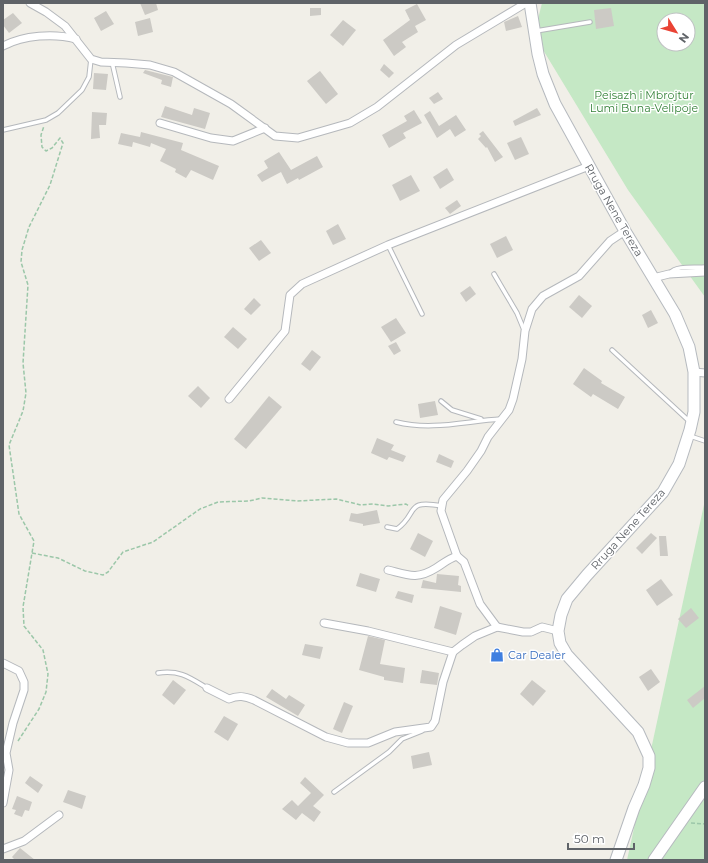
<svg xmlns="http://www.w3.org/2000/svg" width="708" height="863" font-family="Montserrat,sans-serif">
<style>
.green{fill:#c5e8c5;fill-rule:evenodd}
.building{fill:#cccac5}
.lines{fill:none;stroke-linecap:round;stroke-linejoin:round}
.lane-casing{stroke:#b5b8bc;stroke-width:5.5}
.street-casing{stroke:#b5b8bc;stroke-width:9}
.secondary-casing{stroke:#b6babf;stroke-width:13}
.path{stroke:#9cc7a9;stroke-width:1.5;stroke-dasharray:4 2;stroke-linecap:butt}
.lane{stroke:#fff;stroke-width:3.5}
.street{stroke:#fff;stroke-width:7}
.secondary{stroke:#fff;stroke-width:11}
.labels{text-anchor:middle;dominant-baseline:central;stroke-width:3;stroke-linejoin:round;paint-order:stroke}
.park-label{font-size:11px;fill:#348238;stroke:#fff}
.street-label{font-size:11px;fill:#5f6368;stroke:#fff}
.shop-label{font-size:11px;fill:#366cbe;stroke:#fff;text-anchor:start}
</style>
<rect width="100%" height="100%" fill="#f1efe8"/>
<!-- green -->
<g class="green">
<path d="M542,3H705V297L628,190L534,35ZM664,20H688V44H664Z"/>
<polygon points="705,500 705,860 627,860 631,842"/>
</g>
<!-- building -->
<g class="building">
<polygon points="140,3 156,3 158,10 145,15"/>
<polygon points="417,4 426,20 415,26 418,32 402,42 406,47 394,56 383,40 410,20 405,10"/>
<polygon points="310,8 321,8 321,15 310,16"/>
<polygon points="611,8 614,26 596,29 594,10"/>
<polygon points="106,11 114,24 101,31 94,18"/>
<polygon points="13,13 22,23 9,33 3,25 3,20"/>
<polygon points="518,16 522,27 506,31 504,22"/>
<polygon points="150,18 153,32 138,36 135,22"/>
<polygon points="343,20 356,30 343,46 330,35"/>
<polygon points="384,64 394,73 389,78 380,70"/>
<polygon points="145,70 173,77 171,87 161,84 162,80 143,73"/>
<polygon points="320,71 338,94 326,104 307,81"/>
<polygon points="94,73 108,74 106,90 93,89"/>
<polygon points="438,92 443,99 434,104 429,98"/>
<polygon points="165,106 192,115 194,108 210,113 205,129 161,117"/>
<polygon points="537,108 541,115 515,126 513,121"/>
<polygon points="414,110 422,123 403,133 406,138 389,148 382,135 407,121 404,116"/>
<polygon points="430,111 439,126 456,115 466,130 455,137 450,129 437,138 424,115"/>
<polygon points="92,112 107,113 106,125 99,125 100,138 91,139"/>
<polygon points="483,131 503,157 495,162 487,147 486,148 478,139 481,136 479,134"/>
<polygon points="141,132 183,143 181,150 219,166 213,180 191,170 186,178 175,172 176,169 160,161 166,149 151,143 150,147 133,142 132,147 118,144 121,133 140,137"/>
<polygon points="521,137 529,154 515,160 507,143"/>
<polygon points="279,152 291,170 317,156 323,167 299,180 298,178 287,184 281,172 262,182 257,175 268,168 264,161"/>
<polygon points="447,168 454,180 440,189 433,177"/>
<polygon points="411,175 420,191 400,201 392,185"/>
<polygon points="457,200 461,206 450,214 445,208"/>
<polygon points="338,224 346,239 333,245 326,231"/>
<polygon points="506,236 513,250 497,258 490,244"/>
<polygon points="261,240 271,253 259,261 249,248"/>
<polygon points="470,286 476,294 466,302 460,293"/>
<polygon points="579,295 592,306 582,318 569,307"/>
<polygon points="254,298 261,305 251,315 244,309"/>
<polygon points="651,310 658,323 648,328 642,315"/>
<polygon points="396,318 406,333 391,342 381,327"/>
<polygon points="233,327 247,339 238,349 224,337"/>
<polygon points="396,342 401,351 394,355 388,346"/>
<polygon points="312,350 321,357 310,371 301,364"/>
<polygon points="584,368 602,381 601,383 625,397 618,409 593,394 591,397 573,384"/>
<polygon points="198,386 210,398 201,408 188,396"/>
<polygon points="269,396 282,407 246,449 234,439"/>
<polygon points="435,401 438,415 420,418 418,404"/>
<polygon points="377,438 394,445 391,450 406,456 403,462 389,457 387,460 371,453"/>
<polygon points="439,454 454,461 451,468 436,462"/>
<polygon points="377,510 380,523 363,526 363,524 349,521 351,513 357,514"/>
<polygon points="418,533 433,541 425,557 410,549"/>
<polygon points="651,533 657,538 642,554 636,548"/>
<polygon points="659,536 666,536 668,556 660,556"/>
<polygon points="360,573 380,579 376,592 356,586"/>
<polygon points="437,574 459,576 458,585 461,586 461,592 421,588 423,580 436,583"/>
<polygon points="661,579 673,595 657,606 646,590"/>
<polygon points="398,591 414,595 412,603 395,598"/>
<polygon points="440,606 462,613 456,635 434,628"/>
<polygon points="691,608 699,618 686,628 678,619"/>
<polygon points="368,636 385,640 380,664 405,668 403,683 384,680 384,677 359,670"/>
<polygon points="305,644 323,647 320,659 302,655"/>
<polygon points="651,669 660,682 648,691 639,677"/>
<polygon points="422,670 439,673 437,685 420,683"/>
<polygon points="173,680 186,690 174,705 162,695"/>
<polygon points="532,680 546,691 533,706 520,694"/>
<polygon points="705,686 705,698 693,708 687,700"/>
<polygon points="272,689 286,699 289,695 305,705 298,716 266,697"/>
<polygon points="344,702 353,706 342,733 333,729"/>
<polygon points="224,716 238,724 228,741 214,732"/>
<polygon points="429,752 432,765 413,769 411,756"/>
<polygon points="30,776 43,785 38,793 25,783"/>
<polygon points="305,777 324,795 313,806 321,812 314,822 302,813 296,820 282,809 292,800 298,806 311,793 300,783"/>
<polygon points="68,790 86,796 82,809 63,802"/>
<polygon points="17,796 32,802 29,811 25,810 22,817 14,814 16,810 12,809"/>
<polygon points="20,848 35,860 15,860 12,857"/>
</g>
<g class="lines">
<!-- lane casing -->
<g class="lane-casing">
<g id="lane">
<polyline points="536,31 590,22"/>
<polyline points="112,62 120,97"/>
<polyline points="3,130 46,120 58,113 82,90 89,77 91,59"/>
<polyline points="388,245 422,314"/>
<path d="M670,273C676,265 695,268 705,267"/>
<polyline points="494,274 517,313 524,330"/>
<polyline points="612,350 689,421"/>
<polyline points="441,401 452,410 481,419"/>
<path d="M396,422C432,431 466,421 501,419"/>
<polyline points="690,436 705,441"/>
<path d="M387,527L397,529C419,513 404,499 442,506"/>
<path d="M158,673C180,670 189,677 207,688"/>
<polyline points="334,792 389,752 402,739 422,731"/>
</g>
</g>
<!-- street casing -->
<g class="street-casing">
<g id="street">
<polyline points="30,3 46,12 65,26 91,59 101,62 126,63 150,65 174,72 231,104 275,136 298,138 350,123 377,107 456,45 526,3"/>
<path d="M3,46C24,35 54,33 76,39"/>
<polyline points="160,123 211,138 233,141 265,128"/>
<polyline points="653,278 669,274 705,272"/>
<polyline points="694,372 705,373"/>
<polyline points="229,399 285,331 290,295 302,284 388,245 589,166"/>
<polyline points="457,556 441,511 443,500 467,471 481,451 488,437 509,410 513,399 522,359 525,331 532,309 543,296 579,276 610,241 625,231"/>
<path d="M388,570C408,575 417,580 436,568C444,563 448,559 457,556L464,562L480,604L497,627"/>
<polyline points="324,623 368,631 453,652"/>
<polyline points="3,663 19,671 24,682 24,690 13,723 6,753 9,770 3,803"/>
<path d="M207,688L229,699C238,695 245,696 254,700L326,737L348,743H368L395,732L431,727L435,721L443,682L453,652L462,645L475,636L497,627L523,632H531L542,627L558,631"/>
<polyline points="3,849 24,841 59,815"/>
</g>
</g>
<!-- secondary casing -->
<g class="secondary-casing">
<g id="secondary">
<polyline points="530,3 538,54 543,74 555,104 625,231 675,314 689,347 694,372 694,412 690,430 679,464 663,492 587,575 567,599 561,615 558,631 560,643 567,655 638,732 649,756 649,768 644,785 634,808 616,860"/>
<polyline points="654,860 705,787"/>
</g>
</g>
<!-- path -->
<g class="path">
<polyline points="32,553 58,558 85,571 103,575 108,572 123,552 153,542 200,509 218,502 249,501 262,498 297,501 336,499 361,505 373,504 388,506 406,504 409,506"/>
<polyline points="18,741 39,709 46,692 48,674 43,650 24,626 23,607 34,541 19,514 9,445 23,411 26,393 23,363 28,285 21,262 22,250 29,227 50,185 63,143 60,138 52,148 46,151 42,147 41,135 44,126"/>
<polyline points="691,823 705,824"/>
</g>
<!-- lane -->
<use href="#lane" class="lane"/>
<!-- street -->
<use href="#street" class="street"/>
<!-- secondary -->
<use href="#secondary" class="secondary"/>
</g>
<!-- icons -->
<defs>
<g id="shop-bare" transform="scale(1.08)"><path d="M-5-2.5h2.3a2.7 3.5 0 0 1 5.4 0H5L5.5 6h-11ZM-1.5-2.5h3a1.5 2.3 0 0 0-3 0Z" fill="#3f7fe0" stroke="#fff" stroke-width="2.5" paint-order="stroke"/></g>
</defs>
<g fill-rule="evenodd">
<use href="#shop-bare" x="497" y="655"/>
</g>
<g class="labels">
<!-- park labels -->
<g class="park-label">
<text x="644" y="95">Peisazh i Mbrojtur<tspan x="644" dy="13">Lumi Buna-Velipoje</tspan></text>
</g>
<!-- street labels -->
<g class="street-label">
<text transform="translate(614 210) rotate(60)">Rruga Nene Tereza</text>
<text transform="translate(628 529) rotate(-48)">Rruga Nene Tereza</text>
</g>
<!-- shop labels -->
<g class="shop-label">
<text x="508" y="655">Car Dealer</text>
</g>
</g>
<!-- border -->
<rect width="708" height="863" fill="none" stroke="#5f6368" stroke-width="8"/>
<!-- north arrow -->
<g transform="translate(676 32) rotate(127)"><circle r="19" fill="#ffffff" stroke="#bfc1c3"/>
<path d="M0-3L7 15L0 10L-7 15Z" fill="#ea4335"/>
<text y="-6" font-size="11" font-weight="bold" text-anchor="middle" fill="#5f6368">N</text>
</g>
<!-- scale -->
<path d="M568 843v6h66v-6" fill="none" stroke="#5f6368" stroke-width="2"/>
<text x="574" y="843" font-size="12" fill="#5f6368" stroke="#ffffff" stroke-width="3" paint-order="stroke">50 m</text>
</svg>
